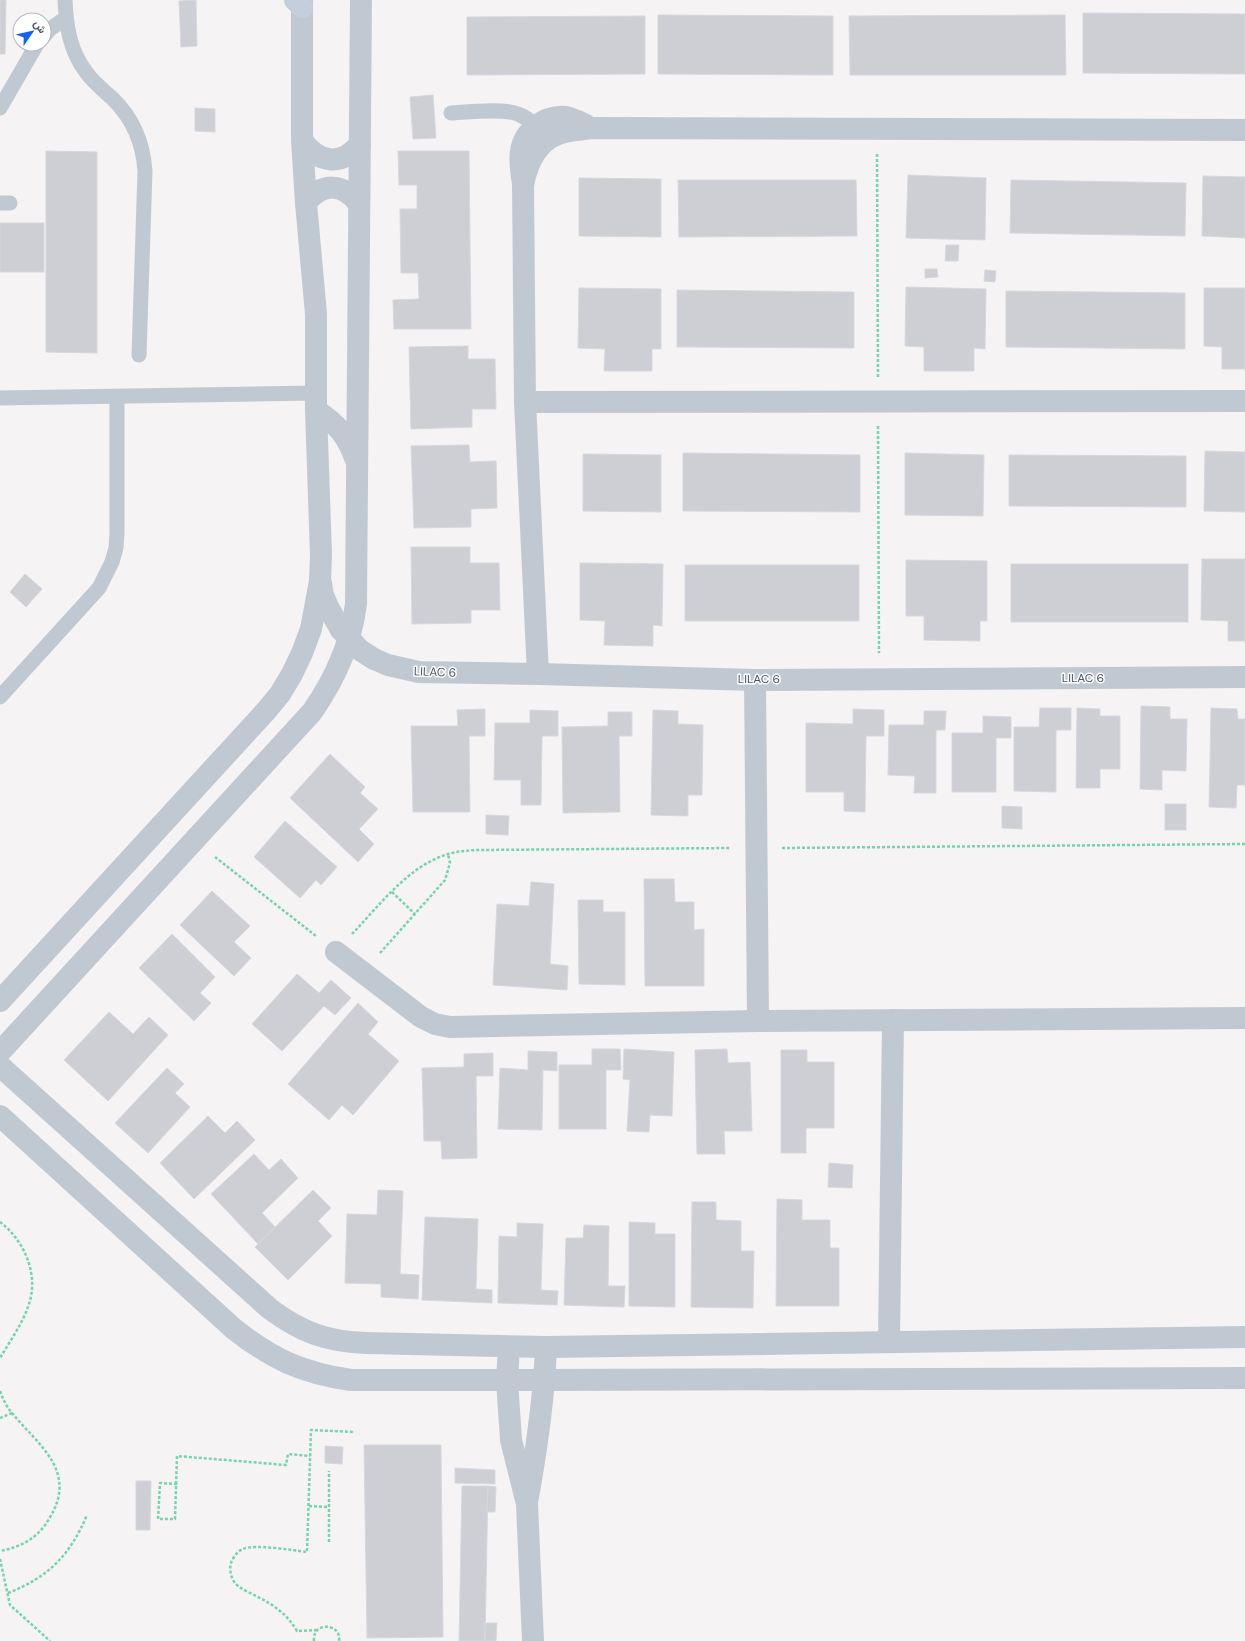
<svg xmlns="http://www.w3.org/2000/svg" width="1245" height="1641" font-family="'DM Sans',Vazirmatn,sans-serif">
<style>
.building{fill:#cdcfd5;stroke:#d7d8de}
.lines{fill:none;stroke-linecap:round;stroke-linejoin:round}
.path{stroke:#77d3ac;stroke-width:2.5;stroke-dasharray:3 2;stroke-linecap:butt}
.lane{stroke:#c0c9d2;stroke-width:15}
.street{stroke:#c0c9d2;stroke-width:22}
.secondary{stroke:#c5cedc;stroke-width:22}
.labels{text-anchor:middle;dominant-baseline:central;stroke-width:3;stroke-linejoin:round;paint-order:stroke}
.street-label{font-size:12px;fill:#495462;stroke:#fff}
</style>
<rect width="100%" height="100%" fill="#f5f3f3"/>
<!-- building -->
<g class="building">
<polygon points="0,0 6,0 5,54 0,54"/>
<polygon points="196,0 197,46 181,47 179,1"/>
<polygon points="1083,13 1245,14 1245,74 1083,73"/>
<polygon points="658,15 833,16 833,75 658,74"/>
<polygon points="1065,15 1066,75 850,75 849,16"/>
<polygon points="645,16 645,74 467,75 467,17"/>
<polygon points="433,95 436,138 413,139 410,97"/>
<polygon points="195,108 215,109 215,132 195,131"/>
<polygon points="46,151 97,152 97,353 46,352"/>
<polygon points="398,151 469,151 471,329 394,329 393,300 419,299 418,273 401,273 400,209 417,209 417,185 399,185"/>
<polygon points="908,175 986,178 985,240 906,238"/>
<polygon points="1203,176 1245,177 1245,238 1202,236"/>
<polygon points="579,178 661,179 661,237 579,236"/>
<polygon points="678,180 856,180 857,236 679,237"/>
<polygon points="1011,180 1186,183 1185,236 1010,233"/>
<rect x="0" y="223" width="44" height="49"/>
<polygon points="946,245 959,245 958,261 945,261"/>
<polygon points="925,269 937,269 938,277 925,278"/>
<polygon points="985,270 996,271 995,282 984,281"/>
<polygon points="906,287 986,289 985,349 974,348 974,371 924,371 924,347 905,346"/>
<polygon points="579,288 661,289 661,349 652,349 652,371 604,371 605,349 578,348"/>
<polygon points="1204,288 1245,288 1245,369 1222,369 1222,347 1204,346"/>
<polygon points="677,290 854,292 854,348 677,347"/>
<polygon points="1006,291 1185,293 1185,349 1006,347"/>
<polygon points="468,346 468,359 495,359 496,409 472,409 472,427 411,429 409,347"/>
<polygon points="469,445 470,462 496,461 497,508 471,509 471,527 414,528 411,446"/>
<polygon points="1205,451 1245,452 1245,512 1204,511"/>
<polygon points="683,453 860,455 860,512 683,511"/>
<polygon points="905,453 984,455 983,516 905,515"/>
<polygon points="583,454 661,455 661,512 583,511"/>
<polygon points="1009,455 1186,456 1186,507 1009,506"/>
<polygon points="411,547 470,547 470,563 499,563 500,610 471,610 471,623 412,624"/>
<polygon points="1202,559 1245,559 1245,641 1228,641 1228,621 1201,620"/>
<polygon points="906,560 987,561 987,621 980,621 980,641 924,640 924,616 906,616"/>
<polygon points="580,563 663,564 662,626 653,625 653,646 604,645 605,621 580,620"/>
<rect x="1011" y="564" width="177" height="58"/>
<rect x="685" y="565" width="174" height="56"/>
<polygon points="25,574 42,589 26,607 10,592"/>
<polygon points="1141,706 1170,707 1170,719 1187,719 1186,771 1162,770 1162,790 1140,789"/>
<polygon points="1040,708 1071,708 1071,730 1056,730 1056,792 1014,791 1014,727 1039,727"/>
<polygon points="1077,708 1100,709 1100,716 1120,716 1120,769 1100,769 1100,788 1076,788"/>
<polygon points="1211,708 1237,709 1238,719 1245,719 1245,785 1237,785 1236,808 1209,807"/>
<polygon points="485,709 485,736 469,736 470,812 413,812 411,726 458,726 457,710"/>
<polygon points="853,709 884,710 884,736 866,736 865,812 844,811 844,792 806,792 806,723 853,724"/>
<polygon points="530,710 558,711 558,736 542,736 541,805 521,805 521,780 494,780 495,723 530,723"/>
<polygon points="653,710 678,711 678,724 703,725 702,795 688,795 688,816 651,815"/>
<polygon points="924,711 946,711 945,730 936,730 936,793 914,793 915,776 888,775 889,725 924,725"/>
<polygon points="608,712 632,712 632,736 619,736 620,812 563,813 562,727 608,726"/>
<polygon points="983,716 1011,717 1011,738 996,738 996,792 952,792 952,733 983,733"/>
<polygon points="330,754 365,787 360,793 378,809 359,829 374,844 358,862 290,798"/>
<rect x="1165" y="804" width="21" height="26"/>
<polygon points="1002,806 1022,807 1022,829 1002,828"/>
<polygon points="486,815 509,816 508,835 486,834"/>
<polygon points="285,821 337,867 321,885 316,880 300,898 254,857"/>
<polygon points="644,879 674,879 675,902 694,902 694,930 704,929 704,986 645,986"/>
<polygon points="531,882 554,884 550,964 568,966 567,990 493,985 497,904 529,906"/>
<polygon points="212,891 250,926 234,942 251,958 234,976 180,925"/>
<polygon points="578,900 603,900 603,912 625,912 625,985 579,984"/>
<polygon points="172,934 215,977 200,993 211,1003 194,1021 139,968"/>
<polygon points="297,974 319,993 331,980 351,998 335,1015 324,1006 282,1051 252,1024"/>
<polygon points="358,1003 378,1022 368,1034 399,1061 353,1115 342,1105 329,1120 288,1084"/>
<polygon points="109,1012 133,1034 149,1017 168,1035 108,1101 64,1060"/>
<polygon points="592,1049 620,1049 621,1070 606,1070 606,1129 559,1129 559,1065 592,1065"/>
<polygon points="624,1049 674,1052 672,1116 650,1115 649,1132 627,1131 630,1080 623,1079"/>
<polygon points="727,1049 728,1063 750,1062 752,1131 724,1131 725,1154 697,1154 695,1050"/>
<polygon points="781,1050 807,1050 807,1062 834,1062 834,1128 806,1128 806,1153 781,1153"/>
<polygon points="528,1051 557,1052 557,1071 543,1070 542,1130 498,1129 500,1068 528,1070"/>
<polygon points="493,1053 493,1076 476,1076 477,1158 442,1159 441,1141 424,1141 422,1068 464,1067 464,1054"/>
<polygon points="167,1068 184,1084 175,1093 190,1107 148,1153 115,1123"/>
<polygon points="208,1116 225,1133 237,1121 255,1140 194,1199 160,1163"/>
<polygon points="254,1154 269,1170 281,1159 298,1178 262,1213 275,1227 258,1244 211,1194"/>
<polygon points="829,1163 853,1165 852,1188 828,1187"/>
<polygon points="313,1190 331,1208 318,1221 332,1236 288,1280 255,1247"/>
<polygon points="378,1190 403,1191 400,1274 419,1275 418,1299 381,1297 381,1284 345,1283 347,1214 377,1215"/>
<polygon points="777,1199 802,1200 802,1220 830,1220 830,1248 839,1248 839,1306 776,1306"/>
<polygon points="692,1202 716,1202 716,1220 741,1221 741,1251 754,1251 753,1308 691,1307"/>
<polygon points="425,1217 478,1219 476,1289 492,1290 492,1303 422,1300"/>
<polygon points="629,1222 655,1223 655,1234 675,1234 675,1307 629,1306"/>
<polygon points="517,1223 543,1224 541,1290 558,1291 557,1305 498,1303 499,1236 517,1237"/>
<polygon points="584,1225 609,1226 608,1286 625,1286 624,1307 564,1305 566,1238 583,1238"/>
<polygon points="364,1445 441,1445 443,1637 367,1638"/>
<polygon points="325,1446 343,1447 342,1464 325,1463"/>
<polygon points="455,1468 495,1470 495,1484 455,1483"/>
<polygon points="136,1481 151,1481 150,1530 136,1530"/>
<polygon points="462,1486 488,1486 485,1641 459,1641"/>
<polygon points="488,1486 496,1487 495,1512 487,1512"/>
<polygon points="485,1623 497,1623 496,1641 485,1641"/>
</g>
<g class="lines">
<!-- path -->
<g class="path">
<polyline points="877,154 878,377"/>
<polyline points="878,426 879,653"/>
<polyline points="782,848 1245,844"/>
<polyline points="215,857 316,936"/>
<polyline points="392,892 415,914"/>
<path d="M352,934C380,905 408,866 448,854C459,851 470,850 481,850L731,848"/>
<polyline points="380,953 445,880 450,863 448,854"/>
<path d="M0,1222C24,1240 39,1274 29,1304C23,1323 10,1341 0,1358"/>
<path d="M0,1391C3,1399 6,1406 12,1413C38,1445 79,1471 49,1519C38,1538 21,1547 0,1551"/>
<polyline points="0,1418 12,1413"/>
<polyline points="177,1484 160,1483 158,1519 175,1519 177,1456 286,1465 288,1454 310,1456"/>
<polyline points="309,1506 329,1507"/>
<polyline points="329,1542 329,1471"/>
<polyline points="0,1559 10,1605 50,1641"/>
<path d="M8,1593C49,1577 70,1555 87,1515"/>
<path d="M317,1630L297,1631C287,1614 274,1605 256,1596C249,1592 240,1589 235,1583C231,1578 229,1569 231,1563C233,1558 237,1551 243,1549C253,1544 293,1550 307,1552L311,1430L355,1432"/>
<path d="M314,1641C312,1621 342,1623 339,1641"/>
</g>
<!-- lane -->
<g class="lane">
<path d="M65,0C66,26 70,51 86,72C93,82 102,89 112,98C133,118 143,142 145,171L139,355"/>
<polyline points="44,36 50,29 66,18"/>
<polyline points="0,108 37,44"/>
<path d="M451,113C469,112 503,108 518,114C525,117 531,121 537,126"/>
<polyline points="0,203 10,203"/>
<polyline points="0,398 316,393"/>
<polyline points="0,697 99,588 112,562 116,548 117,533 117,398"/>
</g>
<!-- street -->
<g class="street">
<path d="M302,140C318,163 341,167 360,144"/>
<path d="M523,185C527,164 537,142 558,134C569,130 581,130 592,128L1245,130"/>
<path d="M306,203C322,182 343,183 358,203"/>
<polyline points="525,402 1245,401"/>
<path d="M316,410C336,424 347,434 355,458"/>
<polyline points="321,583 323,595 328,607 341,630 360,650 374,659 388,665 419,672 538,674 755,680 1245,677"/>
<path d="M538,674L525,402L523,185C522,174 519,162 521,151C524,131 545,115 566,117C572,118 580,122 586,125"/>
<polyline points="755,680 758,1021"/>
<polyline points="336,952 421,1017 435,1024 450,1027 758,1021 1245,1018"/>
<polyline points="0,1001 266,711 280,694 292,674 302,653 311,629 320,581 321,555 316,410 316,314 306,203 302,140 302,0"/>
<path d="M0,1052L312,712C335,679 351,644 356,604L361,0"/>
<path d="M0,1066L270,1309C301,1332 327,1342 367,1343L546,1347L1245,1337"/>
<path d="M0,1116L234,1329C272,1359 302,1373 351,1380H545L1245,1378"/>
<polyline points="889,1342 893,1020"/>
<polyline points="509,1347 507,1380 511,1440 527,1504 533,1641"/>
<path d="M528,1497C537,1447 544,1398 546,1347"/>
</g>
<!-- secondary -->
<polyline class="secondary" points="295,0 302,7"/>
</g>
<g class="labels">
<!-- street labels -->
<g class="street-label">
<text transform="translate(435 672) rotate(2)">LILAC 6</text>
<text x="1083" y="678">LILAC 6</text>
<text x="759" y="679">LILAC 6</text>
</g>
</g>
<!-- north arrow -->
<g transform="translate(32 32) rotate(56)"><circle r="19" fill="#ffffff" stroke="#b6bbc0"/>
<path d="M0-3L7 15L0 10L-7 15Z" fill="#1463ee"/>
<text y="-6" font-size="11" font-weight="bold" text-anchor="middle" fill="#495462">ش</text>
</g>
</svg>
